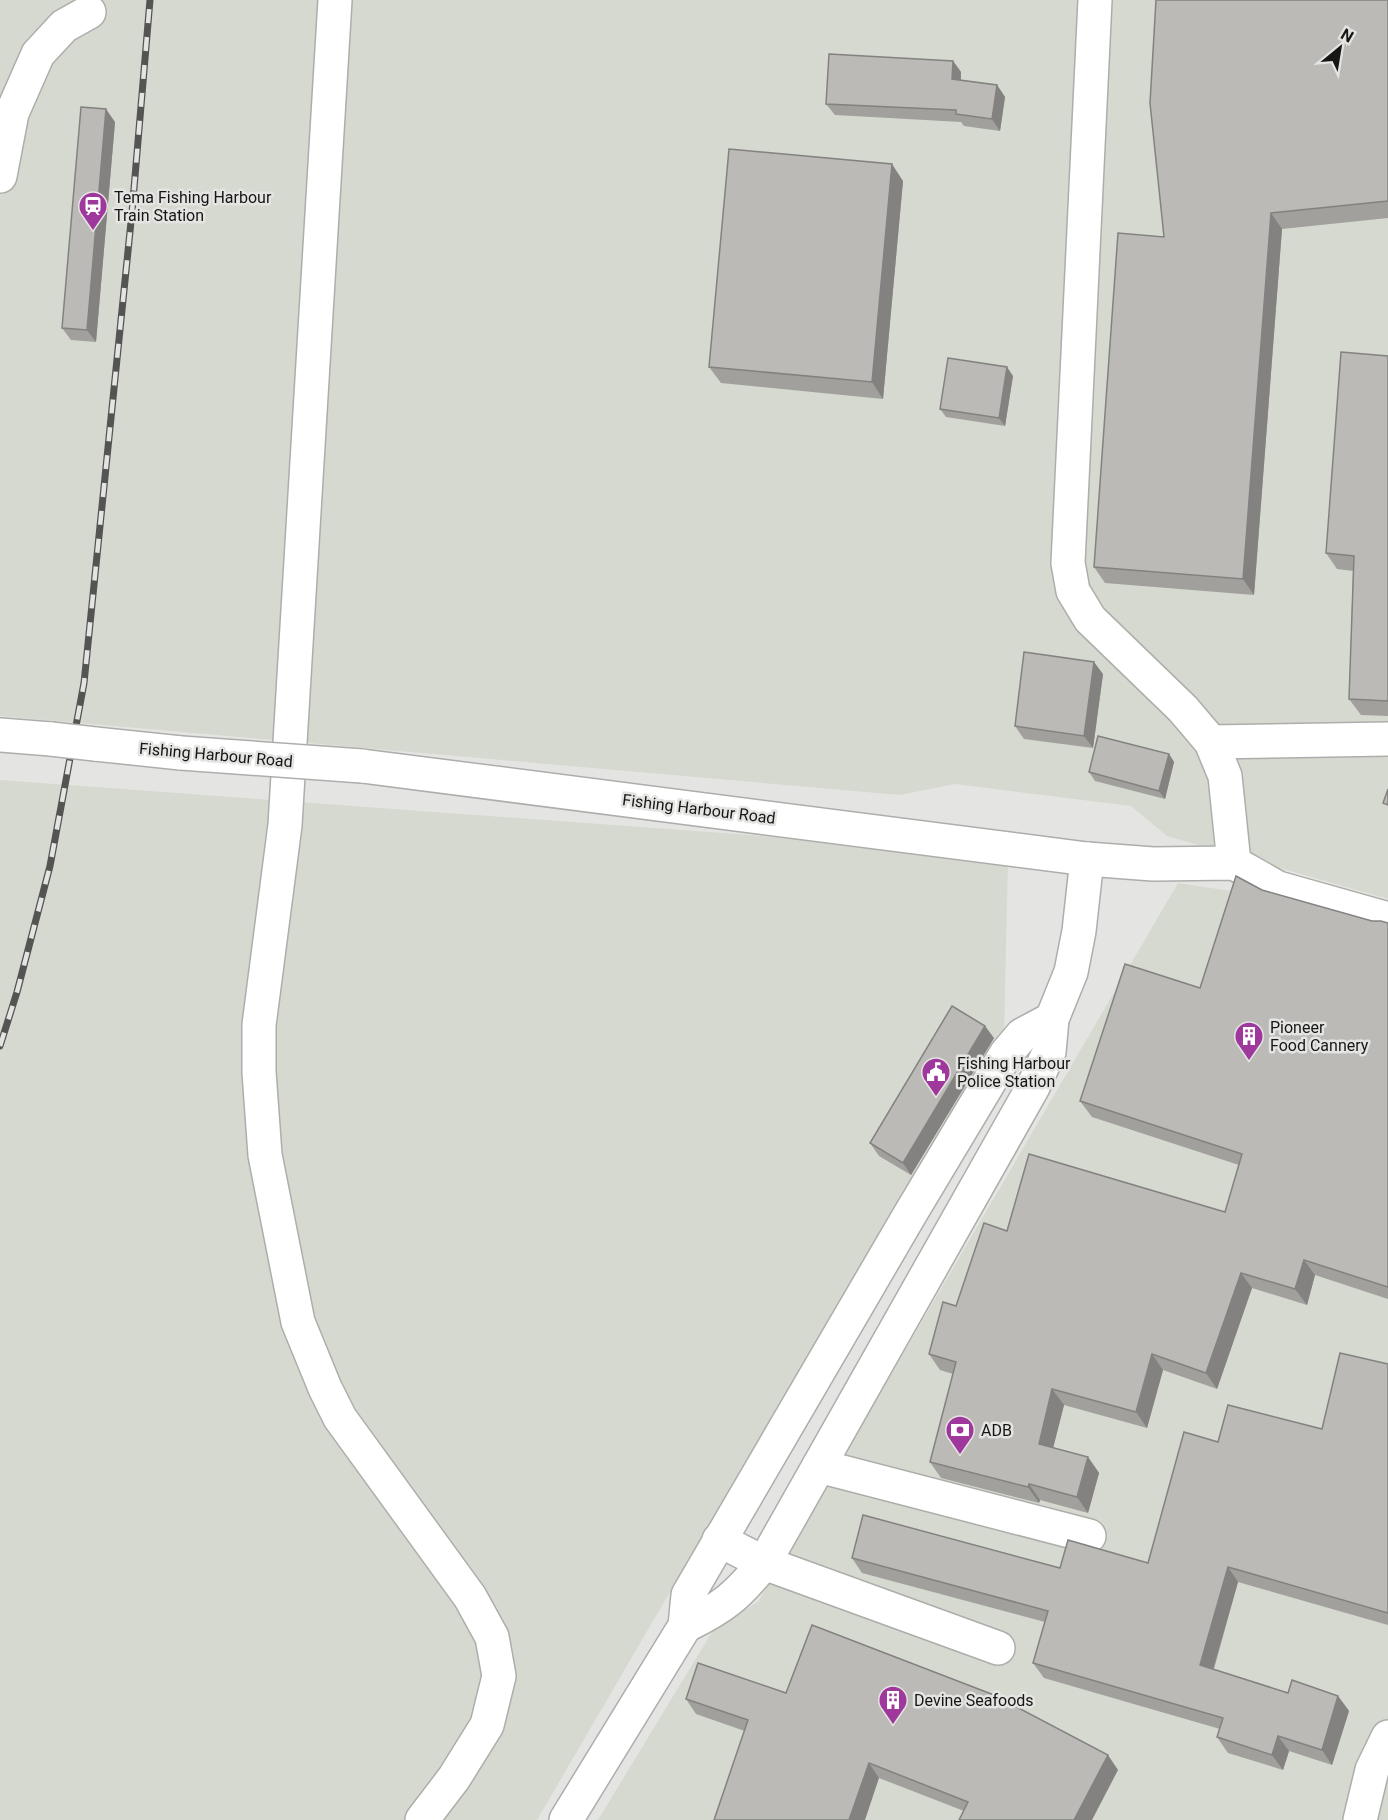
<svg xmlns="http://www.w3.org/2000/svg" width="1388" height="1820" font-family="Roboto,sans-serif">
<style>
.built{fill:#d6d9cf}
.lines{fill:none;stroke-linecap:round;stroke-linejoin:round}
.minor-casing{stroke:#adaeab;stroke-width:36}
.minor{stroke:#fff;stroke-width:33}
.rail-casing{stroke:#545452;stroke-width:7}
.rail{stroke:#e4e5e2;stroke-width:4.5;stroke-dasharray:14;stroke-linecap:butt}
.minor-bridge-casing{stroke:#adaeab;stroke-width:36;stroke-linecap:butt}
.minor-bridge{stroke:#fff;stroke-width:33}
.wall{fill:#a1a09d}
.shaded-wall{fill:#838280}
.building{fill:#bbbab7;stroke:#838280;stroke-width:1.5}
.labels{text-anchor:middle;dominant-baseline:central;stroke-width:5;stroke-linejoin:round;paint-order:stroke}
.poi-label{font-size:16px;fill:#161615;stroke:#e4e5e2;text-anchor:start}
.street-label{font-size:16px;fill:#161615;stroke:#e4e5e2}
</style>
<rect width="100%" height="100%" fill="#e4e5e2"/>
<!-- built -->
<g class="built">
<polygon points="0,0 1388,0 1388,899 1167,836 1131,806 955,784 900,795 0,716"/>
<polygon points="0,780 940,849 1008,859 1004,1035 842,1297 537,1820 0,1820"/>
<polygon points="1178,883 1238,892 1388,934 1388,1820 598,1820 715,1627 758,1602"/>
</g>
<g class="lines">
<!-- minor casing -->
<g class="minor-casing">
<g id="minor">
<polyline points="335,0 285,825 259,1025 259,1072 265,1155 298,1322 325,1388 340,1418 470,1597 492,1637 499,1676 487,1725 454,1778 422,1820"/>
<polyline points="1095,0 1068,563 1073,591 1090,619 1183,709 1211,742 1225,776 1234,863"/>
<polyline points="0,176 12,113 38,54 64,26 89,12"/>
<polyline points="0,735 51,739"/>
<polyline points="1211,742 1388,739"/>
<polyline points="95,744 181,753"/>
<polyline points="362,766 1087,859 1153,864 1234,863 1278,888 1388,919"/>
<polyline points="819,1466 1089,1536"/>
<polyline points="719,1540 764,1563 998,1648"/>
<path d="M685,1626C724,1607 737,1596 764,1563L1033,1087L1049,1052L1052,1019L1071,972L1079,931L1087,859"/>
<polyline points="566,1820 685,1626 688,1595 909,1216 1006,1054 1022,1035 1052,1019"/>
<polyline points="1360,1820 1372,1770 1388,1737"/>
</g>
</g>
<!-- minor -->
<use href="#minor" class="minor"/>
<!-- rail casing -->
<g class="rail-casing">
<polyline id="rail" points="0,1046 17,992 50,866 84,683 132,212 150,0"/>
</g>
<!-- rail -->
<use href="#rail" class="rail"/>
<!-- minor-bridge casing -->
<g class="minor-bridge-casing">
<g id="minor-bridge">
<polyline points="51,739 95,744"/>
<polyline points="181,753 362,766"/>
</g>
</g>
<!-- minor-bridge -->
<use href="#minor-bridge" class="minor-bridge"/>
</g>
<!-- wall -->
<g class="wall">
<polygon points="1388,0 1388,218 1282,229 1254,595 1105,583 1094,567 1164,237"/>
<polygon points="953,61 961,72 961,80 997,85 1005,97 1000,131 964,126 961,122 835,115 826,104"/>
<polygon points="115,122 96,342 71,340 62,328"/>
<polygon points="903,181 883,399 721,383 709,367"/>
<polygon points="1388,356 1388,716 1361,715 1349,699 1353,571 1337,569 1326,553"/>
<polygon points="1013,376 1005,426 946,417 940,409"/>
<polygon points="1103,674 1093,748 1024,739 1015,726"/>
<polygon points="1169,754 1174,762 1165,799 1095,781 1089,772"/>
<polygon points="1262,890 1372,921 1388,923 1388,1299 1315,1275 1307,1305 1252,1288 1217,1389 1163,1370 1147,1428 1064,1405 1053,1448 1088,1457 1099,1473 1088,1513 1040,1500 1039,1503 941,1478 930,1462 953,1374 940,1370 929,1354 956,1306 1007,1231 1225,1212 1239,1165 1092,1117 1080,1101 1200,988"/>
<polygon points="994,1038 911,1175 879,1156 870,1143"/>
<polygon points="1388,1364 1388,1625 1238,1582 1214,1669 1288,1693 1338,1696 1349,1711 1332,1765 1289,1751 1283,1770 1228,1753 1217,1737 1220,1729 1044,1678 1033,1663 1045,1622 862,1573 852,1558 1060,1568 1148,1563 1218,1442 1322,1429"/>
<polygon points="786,1693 1118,1770 964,1811 879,1778 696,1714 686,1699"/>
</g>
<!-- shaded-wall -->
<g class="shaded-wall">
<polygon points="953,61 961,72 960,91 952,79"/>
<polygon points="997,85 1005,97 1000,131 992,119"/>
<polygon points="106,109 115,122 96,342 87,330"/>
<polygon points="892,164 903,181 883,399 872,382"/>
<polygon points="1271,213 1282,229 1254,595 1243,579"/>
<polygon points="1007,367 1013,376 1005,426 999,418"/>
<polygon points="1094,662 1103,674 1093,748 1084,736"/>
<polygon points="1169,754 1174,762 1165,799 1159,791"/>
<polygon points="985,1026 994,1038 911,1175 903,1163"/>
<polygon points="1304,1260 1315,1275 1307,1305 1295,1289"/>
<polygon points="1241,1273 1252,1288 1217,1389 1206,1373"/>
<polygon points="1152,1354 1163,1370 1147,1428 1136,1412"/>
<polygon points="1052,1389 1064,1405 1050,1460 1039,1444"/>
<polygon points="1088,1457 1099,1473 1088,1513 1077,1497"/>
<polygon points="1029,1484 1040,1500 1039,1503 1028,1487"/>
<polygon points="1228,1567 1238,1582 1210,1680 1200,1665"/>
<polygon points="1338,1696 1349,1711 1332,1765 1322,1750"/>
<polygon points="1278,1736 1289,1751 1283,1770 1272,1755"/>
<polygon points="1108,1755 1118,1770 1092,1820 1074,1820"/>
<polygon points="869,1763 879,1778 865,1820 849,1820"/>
</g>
<!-- building -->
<g class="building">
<polygon points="1156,0 1388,0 1388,201 1271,213 1243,579 1094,567 1118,233 1164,237 1150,103"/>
<polygon points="829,54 953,61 952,79 997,85 992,119 956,114 956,110 826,104"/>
<polygon points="81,107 106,109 87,330 62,328"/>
<polygon points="729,149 892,164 872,382 709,367"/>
<polygon points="1341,352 1388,356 1388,701 1349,699 1354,556 1326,553"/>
<polygon points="948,358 1007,367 999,418 940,409"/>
<polygon points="1024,652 1094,662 1084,736 1015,726"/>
<polygon points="1098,736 1169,754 1159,791 1089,772"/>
<polygon points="1388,789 1388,805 1383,803"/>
<polygon points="1236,876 1262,890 1372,921 1381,921 1388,923 1388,1287 1304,1260 1295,1289 1241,1273 1206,1373 1152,1354 1136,1412 1052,1389 1039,1444 1088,1457 1077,1497 1029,1484 1028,1487 930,1462 956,1362 929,1354 943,1302 956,1306 984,1223 1007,1231 1029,1154 1225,1212 1242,1154 1080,1101 1125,964 1200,988"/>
<polygon points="952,1006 985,1026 903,1163 870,1143"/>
<polygon points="1340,1353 1388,1364 1388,1613 1228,1567 1200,1665 1288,1693 1292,1680 1338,1696 1322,1750 1278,1736 1272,1755 1217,1737 1223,1718 1033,1663 1048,1611 852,1558 863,1515 1060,1568 1068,1540 1148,1563 1184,1432 1218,1442 1228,1405 1322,1429"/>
<polygon points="812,1625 994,1695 1108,1755 1074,1820 959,1820 968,1802 869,1763 849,1820 714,1820 748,1720 686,1699 698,1663 786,1693"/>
</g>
<!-- icons -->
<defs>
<g id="station-pin" transform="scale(1.5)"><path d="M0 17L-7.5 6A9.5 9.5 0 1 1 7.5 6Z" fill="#9e389c" stroke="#e4e5e2"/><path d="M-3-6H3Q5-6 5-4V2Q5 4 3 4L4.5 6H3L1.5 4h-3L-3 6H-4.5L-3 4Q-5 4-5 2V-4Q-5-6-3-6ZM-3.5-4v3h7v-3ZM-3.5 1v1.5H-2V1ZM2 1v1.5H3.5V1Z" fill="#fff"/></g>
<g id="building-pin" transform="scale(1.5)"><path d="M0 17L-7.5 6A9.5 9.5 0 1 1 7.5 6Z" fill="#9e389c" stroke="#e4e5e2"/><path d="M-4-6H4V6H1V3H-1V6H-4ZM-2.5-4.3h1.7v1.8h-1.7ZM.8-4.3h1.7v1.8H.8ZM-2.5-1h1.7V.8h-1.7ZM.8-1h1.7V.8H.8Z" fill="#fff"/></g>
<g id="civic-pin" transform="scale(1.5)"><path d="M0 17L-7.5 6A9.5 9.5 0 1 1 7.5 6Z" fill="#9e389c" stroke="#e4e5e2"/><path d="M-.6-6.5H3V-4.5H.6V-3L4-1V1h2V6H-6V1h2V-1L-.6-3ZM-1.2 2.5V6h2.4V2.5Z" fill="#fff"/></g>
<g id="bank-pin" transform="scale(1.5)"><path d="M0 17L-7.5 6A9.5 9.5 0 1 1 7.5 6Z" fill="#9e389c" stroke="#e4e5e2"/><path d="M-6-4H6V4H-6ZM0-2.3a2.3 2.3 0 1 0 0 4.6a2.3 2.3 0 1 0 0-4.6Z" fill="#fff"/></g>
</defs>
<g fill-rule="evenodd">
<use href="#station-pin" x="93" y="206"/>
<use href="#building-pin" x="1249" y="1036"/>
<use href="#civic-pin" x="936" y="1072"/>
<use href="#bank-pin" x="960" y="1430"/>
<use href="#building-pin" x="893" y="1700"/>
</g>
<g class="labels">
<!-- poi labels -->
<g class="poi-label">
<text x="114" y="197">Tema Fishing Harbour<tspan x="114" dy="18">Train Station</tspan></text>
<text x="1270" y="1027">Pioneer<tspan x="1270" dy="18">Food Cannery</tspan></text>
<text x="957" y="1063">Fishing Harbour<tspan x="957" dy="18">Police Station</tspan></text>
<text x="981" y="1430">ADB</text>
<text x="914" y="1700">Devine Seafoods</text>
</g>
<!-- street labels -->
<g class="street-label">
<text transform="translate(216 755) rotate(5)">Fishing Harbour Road</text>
<text transform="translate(699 809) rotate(7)">Fishing Harbour Road</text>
</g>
</g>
<!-- north arrow -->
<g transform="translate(1340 48) rotate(30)" stroke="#e4e5e2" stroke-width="4.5" paint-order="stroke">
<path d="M0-4.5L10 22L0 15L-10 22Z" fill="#161615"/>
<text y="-9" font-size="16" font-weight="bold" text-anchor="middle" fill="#161615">N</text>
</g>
</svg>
